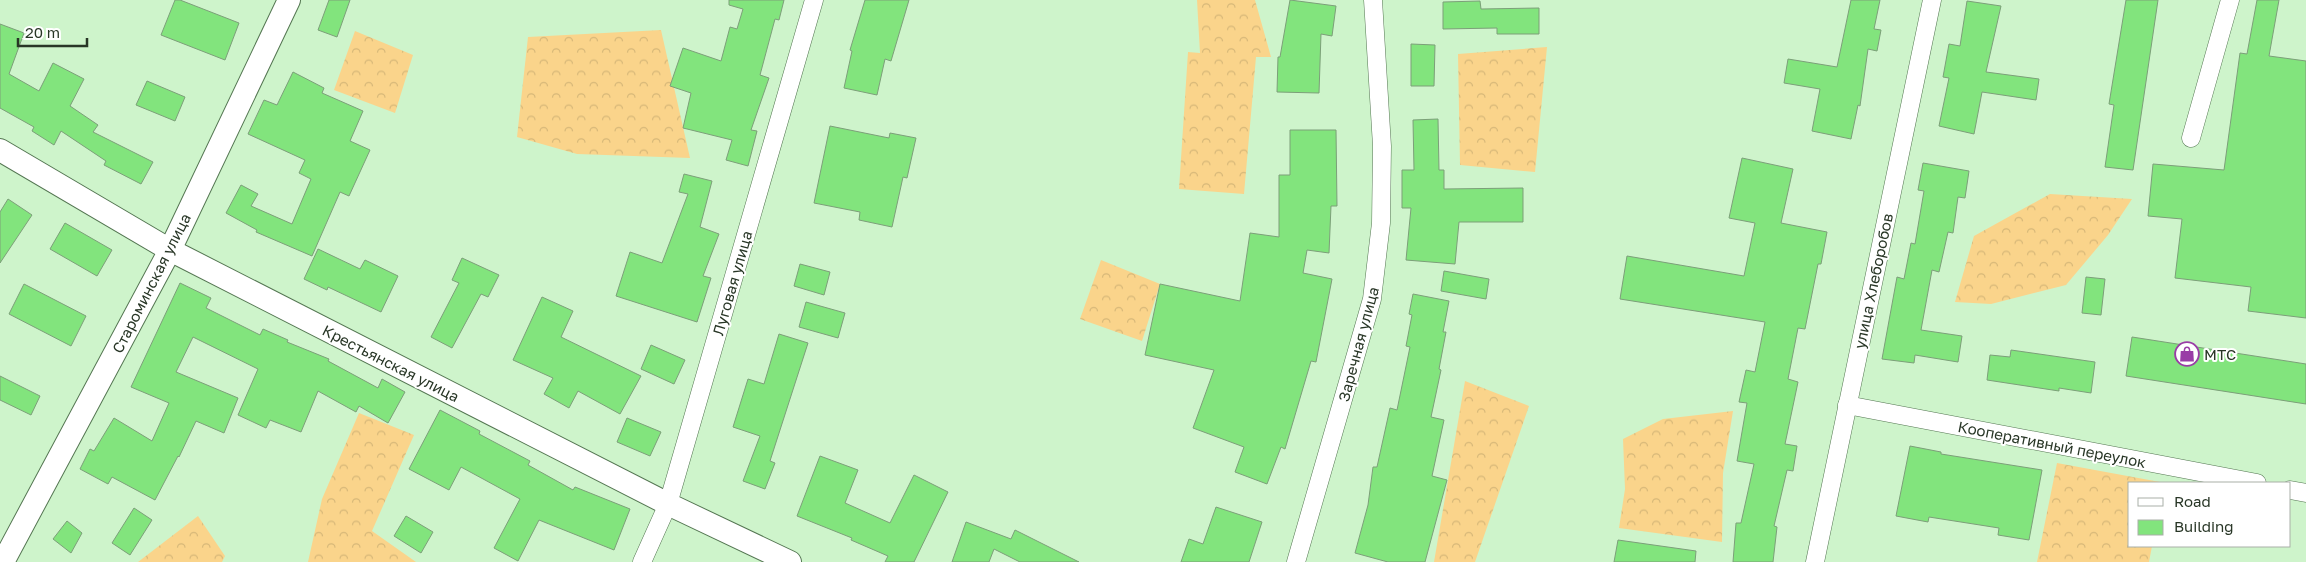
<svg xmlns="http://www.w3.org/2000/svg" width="2306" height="562" font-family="'Golos Text',sans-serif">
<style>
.forest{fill:url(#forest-crowns)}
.building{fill:#82e47d;stroke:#7c9f79}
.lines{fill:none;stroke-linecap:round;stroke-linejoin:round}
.minor-casing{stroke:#547652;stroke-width:19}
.tertiary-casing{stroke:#547652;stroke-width:24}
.minor{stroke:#fff;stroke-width:18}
.tertiary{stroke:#fff;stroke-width:22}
.labels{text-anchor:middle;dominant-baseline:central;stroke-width:4;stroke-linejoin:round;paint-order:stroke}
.street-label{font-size:15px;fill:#283626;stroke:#fff}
.poi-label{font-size:15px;fill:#283626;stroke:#fff;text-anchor:start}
</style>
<defs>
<pattern id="forest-crowns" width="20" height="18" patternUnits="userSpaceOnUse" patternTransform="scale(1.25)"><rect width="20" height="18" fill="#fad48b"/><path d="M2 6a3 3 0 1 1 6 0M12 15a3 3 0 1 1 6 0" fill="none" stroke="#d6b778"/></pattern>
</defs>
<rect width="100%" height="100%" fill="#cef4cb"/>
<!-- forest -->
<g class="forest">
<polygon points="1197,0 1255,0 1271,57 1256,57 1244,194 1179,189 1188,52 1200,53"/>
<polygon points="661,30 690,158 577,154 517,137 528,37"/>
<polygon points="355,31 413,55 395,113 334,90"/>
<polygon points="1547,47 1535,172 1460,165 1458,54"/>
<polygon points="2050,194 2132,199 2108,235 2066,285 1991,304 1955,302 1974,236"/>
<polygon points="1101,260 1160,284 1142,341 1080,319"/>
<polygon points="1465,381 1529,406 1475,562 1434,562"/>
<polygon points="1733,411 1723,473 1722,542 1619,528 1625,489 1623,439 1663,419"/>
<polygon points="359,413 414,435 372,531 416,562 308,562 322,499"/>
<polygon points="2057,463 2160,482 2130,483 2130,546 2152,546 2149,562 2037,562"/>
<polygon points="198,516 225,556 222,562 138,562"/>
</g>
<!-- building -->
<g class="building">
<polygon points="175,0 180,0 239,23 225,60 161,35"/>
<polygon points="329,0 350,0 337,37 318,30"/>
<polygon points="729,0 784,0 779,20 775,19 760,75 769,78 751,130 757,131 748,166 726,160 732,140 683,128 691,93 670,86 683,48 721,61 730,27 737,29 743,9 729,5"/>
<polygon points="865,0 909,0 891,61 885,59 877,95 844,88 852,51 850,50"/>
<polygon points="1290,0 1336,6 1332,36 1321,34 1319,93 1277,92 1278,57 1280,57"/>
<polygon points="1851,0 1880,0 1874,29 1881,30 1877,51 1868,49 1860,106 1858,105 1851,139 1812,131 1820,89 1784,83 1788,59 1837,67"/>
<polygon points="2126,0 2158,0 2133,170 2105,167 2114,105 2109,104"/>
<polygon points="2257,0 2279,0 2269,56 2306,61 2306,318 2248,311 2251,287 2175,278 2182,219 2148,216 2153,164 2224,170 2240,53 2247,54"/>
<polygon points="1480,1 1481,9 1539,8 1539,34 1497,34 1497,28 1443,29 1443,2"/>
<polygon points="1967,1 2001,6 1986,72 2039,79 2036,100 1982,92 1974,134 1939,126 1949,78 1943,77 1949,44 1960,46"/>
<polygon points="0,24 24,33 9,74 39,91 53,63 84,79 70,106 98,125 93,132 153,162 141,184 104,165 106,161 61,131 54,145 32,131 34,127 0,108"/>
<polygon points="1411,44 1435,45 1434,86 1411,86"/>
<polygon points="293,72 324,88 322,93 363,111 350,141 370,150 349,196 340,192 312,256 256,232 257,230 226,213 241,185 258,194 251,206 292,224 311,179 299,173 305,160 248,134 264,100 277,105"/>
<polygon points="147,81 185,97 175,121 136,105"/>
<polygon points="1438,119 1439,170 1444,170 1444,189 1523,188 1523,222 1459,222 1455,264 1406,260 1411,208 1402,208 1402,170 1414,170 1413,120"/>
<polygon points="830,126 889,138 890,133 916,138 907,178 903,177 892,227 859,220 860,212 814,203"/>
<polygon points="1290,130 1336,130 1337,206 1331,206 1329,253 1307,250 1303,273 1332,279 1316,362 1311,361 1285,449 1281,447 1267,484 1235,472 1244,447 1193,428 1214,370 1145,355 1160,284 1240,301 1250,233 1279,237 1279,175 1290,175"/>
<polygon points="1742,158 1793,169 1781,223 1827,232 1821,264 1818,264 1805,329 1798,328 1788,379 1798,382 1785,444 1797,446 1793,471 1787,470 1774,526 1777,527 1773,562 1733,562 1736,523 1741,523 1754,464 1737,461 1747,403 1739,402 1746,370 1755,372 1765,322 1620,299 1627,256 1744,276 1755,223 1729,218"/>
<polygon points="1923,163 1969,171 1965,198 1958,197 1953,233 1948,232 1939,272 1932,270 1921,330 1962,336 1958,362 1915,355 1914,363 1882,359 1897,277 1904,279 1911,243 1915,244 1924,191 1918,190"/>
<polygon points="684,174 712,181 700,227 719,234 703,276 711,278 697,322 616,296 630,252 662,263 688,194 679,192"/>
<polygon points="8,199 32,215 0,263 0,212"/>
<polygon points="65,223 112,250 97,276 50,249"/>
<polygon points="318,249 360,269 365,260 398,276 381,312 328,287 327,290 304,279"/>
<polygon points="462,258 499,275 488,297 481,294 452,348 431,337 459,283 452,280"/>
<polygon points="800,264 830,272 824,295 794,286"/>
<polygon points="1444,271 1489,279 1486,299 1441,291"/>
<polygon points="2086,277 2105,279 2101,315 2082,313"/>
<polygon points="180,283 211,298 206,308 260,335 263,329 288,340 287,342 329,359 328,361 378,388 382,379 405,392 388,423 359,406 356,412 318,391 301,432 270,420 266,428 238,415 258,369 193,337 176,372 238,398 224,433 196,421 179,457 178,456 155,500 112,477 108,484 80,469 90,449 94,451 114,418 152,441 169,403 131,387"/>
<polygon points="24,284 86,316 71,346 9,314"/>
<polygon points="1413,294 1449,301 1443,332 1446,332 1439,369 1441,370 1431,417 1444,420 1432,476 1447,480 1425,562 1388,562 1355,553 1368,505 1373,467 1377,467 1390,408 1397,410 1410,347 1406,346 1412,315 1409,314"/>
<polygon points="542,297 573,311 561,337 641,376 620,414 578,391 569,408 544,394 553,378 513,360"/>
<polygon points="806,302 845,313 838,338 799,327"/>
<polygon points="779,334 808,343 770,461 775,463 765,489 743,481 760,436 733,427 748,379 764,384"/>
<polygon points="2132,337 2306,364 2306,404 2126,376"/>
<polygon points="651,345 685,360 674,384 641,369"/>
<polygon points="2011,350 2095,362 2091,393 2059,388 2059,391 1987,380 1990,355 2010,357"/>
<polygon points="0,376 40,396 31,415 0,400"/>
<polygon points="440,410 480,431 479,434 530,461 528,465 573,490 575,487 630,509 614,550 539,520 518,561 494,548 520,499 461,467 449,490 409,469"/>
<polygon points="627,418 661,432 650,456 617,442"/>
<polygon points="1910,446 1941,452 1941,454 2042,470 2029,540 1998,535 1999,528 1929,517 1928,522 1896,516"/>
<polygon points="820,456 858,470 845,503 890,523 914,475 948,492 914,562 885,562 888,556 851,540 852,538 797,516"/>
<polygon points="1216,507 1262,522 1249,562 1181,562 1189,539 1203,544"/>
<polygon points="134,508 152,520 130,555 112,543"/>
<polygon points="406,516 433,532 421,553 394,536"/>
<polygon points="67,521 82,533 71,553 53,539"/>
<polygon points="966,522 1011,539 1015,530 1079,562 1020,562 994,549 989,562 952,562"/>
<polygon points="1618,540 1696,551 1695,562 1614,562"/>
</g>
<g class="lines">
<!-- minor casing -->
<g class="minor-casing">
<g id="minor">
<polyline points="2191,138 2230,0"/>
<polyline points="1847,405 2257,483"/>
<polyline points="2290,490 2306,493"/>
<polyline points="642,562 668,504 814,0"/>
<polyline points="1296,562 1372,299 1381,223 1382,146 1373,0"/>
<polyline points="1815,562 1932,0"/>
</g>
</g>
<!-- tertiary casing -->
<g class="tertiary-casing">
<g id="tertiary">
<polyline points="0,150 170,250 668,504 790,562"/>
<polyline points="3,562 170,250 289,0"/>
</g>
</g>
<!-- minor -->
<use href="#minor" class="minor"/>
<!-- tertiary -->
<use href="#tertiary" class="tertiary"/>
</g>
<!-- icons -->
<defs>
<g id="shop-ring" transform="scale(1.25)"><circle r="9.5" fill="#fff" stroke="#993ca6" stroke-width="1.5"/><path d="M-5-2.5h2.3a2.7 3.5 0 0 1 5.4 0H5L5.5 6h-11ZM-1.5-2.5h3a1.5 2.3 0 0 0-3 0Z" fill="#993ca6"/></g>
</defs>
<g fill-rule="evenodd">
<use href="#shop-ring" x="2187" y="354"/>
</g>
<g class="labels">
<!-- street labels -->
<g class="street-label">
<text transform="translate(1873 281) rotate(-78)">улица Хлеборобов</text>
<text transform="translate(151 283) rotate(-63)">Староминская улица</text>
<text transform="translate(732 283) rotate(-74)">Луговая улица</text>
<text transform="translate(1358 344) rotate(-75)">Заречная улица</text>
<text transform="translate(391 363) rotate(27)">Крестьянская улица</text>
<text transform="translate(2052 444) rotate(11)">Кооперативный переулок</text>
</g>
<!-- poi labels -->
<g class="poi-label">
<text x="2204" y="354">МТС</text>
</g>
</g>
<!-- legend -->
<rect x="2128" y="482" width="162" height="65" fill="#ffffff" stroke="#a9afa8"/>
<rect x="2138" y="498" width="25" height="8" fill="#ffffff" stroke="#a9afa8"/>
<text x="2174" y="507" font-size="15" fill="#283626">Road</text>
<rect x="2138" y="520" width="25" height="15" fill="#82e47d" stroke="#a9afa8"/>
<text x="2174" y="532" font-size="15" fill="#283626">Building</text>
<!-- scale -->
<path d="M18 38v8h69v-8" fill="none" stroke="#283626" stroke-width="2.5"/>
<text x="25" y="38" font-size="15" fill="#283626" stroke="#ffffff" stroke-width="4" paint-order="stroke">20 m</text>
</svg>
